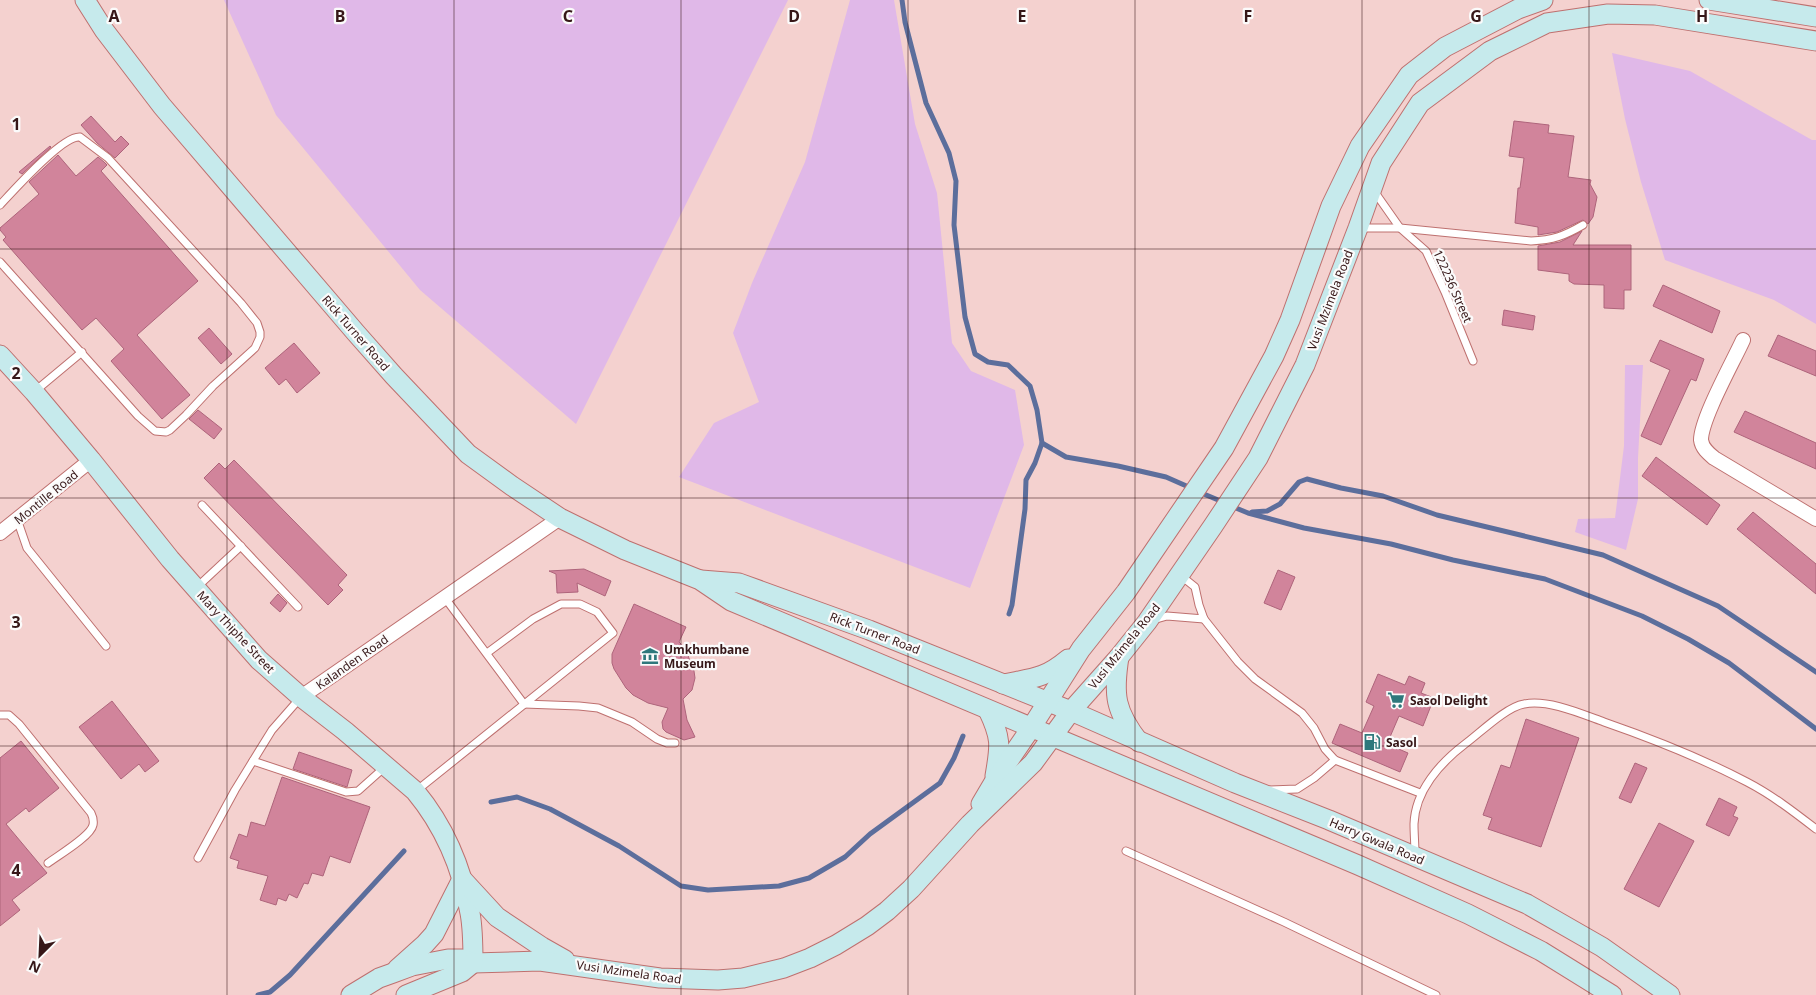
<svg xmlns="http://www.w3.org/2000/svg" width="1816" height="995" font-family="'Noto Sans',sans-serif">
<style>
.green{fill:#e0b8e8}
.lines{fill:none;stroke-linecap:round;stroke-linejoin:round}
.stream{stroke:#5c6e9c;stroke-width:5}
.building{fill:#d1849b;stroke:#ae647b}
.lane-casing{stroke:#be706f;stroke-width:9}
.street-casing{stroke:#be706f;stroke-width:16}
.secondary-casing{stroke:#be706f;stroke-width:21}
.lane{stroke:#fff;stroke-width:7}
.street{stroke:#fff;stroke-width:14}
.secondary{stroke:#c6eaec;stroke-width:19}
.grid{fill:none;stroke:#361718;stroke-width:1;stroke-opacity:0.55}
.labels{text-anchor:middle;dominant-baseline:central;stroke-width:4.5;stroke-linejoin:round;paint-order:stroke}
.street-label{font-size:12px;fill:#361718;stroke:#fbfbfb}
.poi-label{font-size:12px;font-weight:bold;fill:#361718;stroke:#fbfbfb;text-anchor:start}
.grid-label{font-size:16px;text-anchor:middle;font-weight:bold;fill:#361718;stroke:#fbfbfb;stroke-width:4.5;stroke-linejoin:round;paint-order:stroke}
</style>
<rect width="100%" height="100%" fill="#f4d1cf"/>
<!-- green -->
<g class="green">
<polygon points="224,0 788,0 576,424 420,290 276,115"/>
<polygon points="850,0 894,0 915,124 937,193 952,343 971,371 1015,390 1024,445 970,588 679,477 714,423 759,402 733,333 752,283 805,162"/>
<polygon points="1612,53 1690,71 1812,140 1816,140 1816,324 1774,300 1665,260 1641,182 1625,119"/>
<polygon points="1625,365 1643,365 1638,458 1638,499 1626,550 1575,532 1578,519 1615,518 1624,446"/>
</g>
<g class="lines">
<!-- stream -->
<g class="stream">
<polyline points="902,0 905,22 926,103 949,153 956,181 954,225 965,317 975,354 988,362 1008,365 1030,386 1037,410 1042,443 1066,457 1118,466 1166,477 1191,488"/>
<polyline points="1199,492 1223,502"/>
<polyline points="1231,506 1248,513 1304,528 1391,544 1453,560 1545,579 1642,616 1688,639 1729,663 1816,729"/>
<polyline points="1252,512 1267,511 1280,504 1299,482 1307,479 1341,488 1383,496 1437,515 1603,555 1718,606 1816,672"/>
<polyline points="1009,614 1012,605 1025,509 1026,480 1035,463 1042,443"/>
<polyline points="491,802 517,797 550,809 619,846 681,886 708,890 779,886 809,878 845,857 870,834 940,783 954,758 963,736"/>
<polyline points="258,995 270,992 290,975 404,851"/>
</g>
</g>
<!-- building -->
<g class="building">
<polygon points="91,116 115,142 121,136 129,144 115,158 97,143 81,125"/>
<polygon points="1514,121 1549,125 1548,133 1574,136 1568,177 1591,180 1590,184 1597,197 1593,217 1588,224 1583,220 1557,232 1538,235 1538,227 1515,223 1518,188 1520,188 1524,158 1509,156"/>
<polygon points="50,146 51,147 22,174 19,172"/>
<polygon points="58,155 76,176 98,157 104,162 107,165 101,171 198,281 137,335 190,395 162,419 111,361 124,349 96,318 82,330 3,240 6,237 0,230 0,228 39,194 29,182"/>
<polygon points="1582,231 1573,245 1631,245 1631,290 1624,290 1624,309 1604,308 1604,285 1574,284 1569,281 1569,274 1538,270 1538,246 1560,242"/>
<polygon points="1663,285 1720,311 1712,333 1653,306"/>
<polygon points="1504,310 1535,316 1533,330 1502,325"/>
<polygon points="209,328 232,354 221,364 198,338"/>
<polygon points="1778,335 1816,351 1816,376 1768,356"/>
<polygon points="1660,340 1704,359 1696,381 1691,379 1661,445 1641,436 1670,370 1650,361"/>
<polygon points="294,343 320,373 297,393 286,379 279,385 265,368"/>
<polygon points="198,410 222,429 214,439 189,419"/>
<polygon points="1745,411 1816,443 1816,469 1734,432"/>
<polygon points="1656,457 1720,505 1707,525 1642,476"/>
<polygon points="234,460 347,575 338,585 343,590 328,605 204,478 219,463 225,469"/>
<polygon points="1753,512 1816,564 1816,594 1737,529"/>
<polygon points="584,569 611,581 605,596 577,583 578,592 557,593 556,574 549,571"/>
<polygon points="1278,570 1295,577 1281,610 1264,603"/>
<polygon points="278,594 287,603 280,612 270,603"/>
<polygon points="634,604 686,627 679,642 685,648 694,671 695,678 692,690 683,699 687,720 695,737 684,740 666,732 663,729 662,722 668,708 648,703 633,695 626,688 614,669 612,663 612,654"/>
<polygon points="1378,674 1405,685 1409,676 1425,683 1421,693 1434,698 1423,726 1399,716 1387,744 1408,753 1400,772 1332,743 1340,724 1362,733 1374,706 1366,702"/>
<polygon points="112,701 159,761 145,772 139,764 121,779 79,727"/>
<polygon points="1526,719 1579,738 1541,847 1488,829 1492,818 1483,815 1501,765 1510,768"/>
<polygon points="21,741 59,788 29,812 26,808 6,824 47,873 12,900 20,910 0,926 0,758"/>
<polygon points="299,752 352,770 347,787 293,769"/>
<polygon points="1635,763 1647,768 1631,803 1619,798"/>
<polygon points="282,777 370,807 350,863 330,856 323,876 312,873 308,884 304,883 297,898 289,894 286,901 278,898 276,905 260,900 268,876 237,868 239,861 230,858 239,834 247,837 251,822 265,826"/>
<polygon points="1719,798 1737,807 1733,816 1738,818 1729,836 1706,825"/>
<polygon points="1659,823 1694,841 1659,907 1624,889"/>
</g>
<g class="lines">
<!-- lane casing -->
<g class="lane-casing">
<g id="lane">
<polyline points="1374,191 1400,228 1426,251 1445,292 1473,361"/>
<path d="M0,205C13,191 63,135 80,137L108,158L241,303L257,323L260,332V337L255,348L213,386L186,415L170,430L166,432L155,431L138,416L0,262"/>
<path d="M1360,228H1400L1531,241C1553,240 1564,236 1583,225"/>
<polyline points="34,392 82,352"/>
<polyline points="202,505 298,607"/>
<polyline points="17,519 27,548 106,646"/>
<polyline points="1180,575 1195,587 1199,605 1204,619 1238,662 1255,679 1302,713 1314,728 1325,749 1335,760 1420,793"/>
<polyline points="196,588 241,546"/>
<polyline points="445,598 524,704 579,706 598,708 632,722 657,739 667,743 675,743"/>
<polyline points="1153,620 1167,616 1204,619"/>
<path d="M0,715H9L19,724L91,813C93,817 94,820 93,825C91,836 59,855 48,863"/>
<polyline points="253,761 346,792 358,791 386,766"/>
<polyline points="1270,790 1297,789 1314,778 1335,760"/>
<polyline points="416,791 613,633 597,612 580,604 561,604 533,619 487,653"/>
<polyline points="1126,851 1284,922 1436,995"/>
<path d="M1415,855C1415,845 1414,834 1414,824C1415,791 1440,763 1465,744C1480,733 1506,707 1524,704C1548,699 1582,714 1604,722C1653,739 1701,758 1747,782C1772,795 1794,812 1816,829"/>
<polyline points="198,858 235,790 272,730 301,697"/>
</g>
</g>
<!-- street casing -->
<g class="street-casing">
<g id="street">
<path d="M1743,340C1733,362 1701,419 1701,440C1702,448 1708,453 1714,458L1816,519"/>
<polyline points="0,533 91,460"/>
<polyline points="301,697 560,518"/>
</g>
</g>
<!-- secondary casing -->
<g class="secondary-casing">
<g id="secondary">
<polyline points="85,0 104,30 162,106 356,333 394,376 468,454 512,486 560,518 625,550 700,580 731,601 1358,865 1468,914 1541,951 1612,995"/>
<polyline points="1709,0 1816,17"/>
<path d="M0,355L34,392L91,460L170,559L259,660L301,697L345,731L415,791C444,826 462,868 470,913C473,929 473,946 473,963"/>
<polyline points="701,580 739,583 869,630 1071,711 1235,783 1329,820 1527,904 1602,947 1670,995"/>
<path d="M1119,657C1113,695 1115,711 1139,742"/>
<path d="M1003,684C1033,678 1044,679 1068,659"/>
<path d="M988,710C1002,739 1000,746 995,776"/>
<polyline points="981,804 994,782 1031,728 1081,649 1126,592 1224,448 1274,356 1290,320 1331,206 1360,146 1409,75 1445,47 1518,9 1543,0"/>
<polyline points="397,969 425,944 434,934 462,879 497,917 542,947 565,960"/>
<polyline points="351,995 379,978 393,973 412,966 448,959 462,959 473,963 540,961 660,978 718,980 743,978 784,968 810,958 836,945 867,926 887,911 911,889 970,824 1033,763 1071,711 1119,657 1147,622 1213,526 1258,458 1305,365 1358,228 1381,163 1420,103 1490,51 1547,23 1608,14 1655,15 1816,41"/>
<polyline points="406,995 462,972 473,963"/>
</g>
</g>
<!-- lane -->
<use href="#lane" class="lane"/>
<!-- street -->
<use href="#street" class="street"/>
<!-- secondary -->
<use href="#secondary" class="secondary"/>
</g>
<!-- grid -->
<path class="grid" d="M227,0V995M454,0V995M681,0V995M908,0V995M1135,0V995M1362,0V995M1589,0V995M0,249H1816M0,498H1816M0,746H1816"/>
<!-- icons -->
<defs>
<g id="museum-bare" transform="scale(1.35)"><path d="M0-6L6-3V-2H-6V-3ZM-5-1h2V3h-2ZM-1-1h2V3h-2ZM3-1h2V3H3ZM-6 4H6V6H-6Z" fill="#2e787c" stroke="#fbfbfb" stroke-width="2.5" paint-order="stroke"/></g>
<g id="supermarket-bare" transform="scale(1.35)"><path d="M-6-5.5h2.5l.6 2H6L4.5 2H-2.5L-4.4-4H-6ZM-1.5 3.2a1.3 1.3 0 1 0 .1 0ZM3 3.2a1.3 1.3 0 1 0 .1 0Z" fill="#2e787c" stroke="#fbfbfb" stroke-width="2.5" paint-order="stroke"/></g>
<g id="fuel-bare" transform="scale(1.35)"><path d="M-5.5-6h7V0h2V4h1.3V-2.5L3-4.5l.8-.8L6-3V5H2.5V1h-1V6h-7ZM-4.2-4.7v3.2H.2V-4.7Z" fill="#2e787c" stroke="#fbfbfb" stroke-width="2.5" paint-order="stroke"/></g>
</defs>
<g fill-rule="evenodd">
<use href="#museum-bare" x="650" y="656"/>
<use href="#supermarket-bare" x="1396" y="700"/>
<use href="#fuel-bare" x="1372" y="742"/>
</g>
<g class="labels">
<!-- street labels -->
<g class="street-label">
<text transform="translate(1453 286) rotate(66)">122236 Street</text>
<text transform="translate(1330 300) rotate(-69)">Vusi Mzimela Road</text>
<text transform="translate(356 333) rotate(49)">Rick Turner Road</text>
<text transform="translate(46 497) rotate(-39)">Montille Road</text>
<text transform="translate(236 632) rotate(47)">Mary Thiphe Street</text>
<text transform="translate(875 633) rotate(21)">Rick Turner Road</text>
<text transform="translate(1124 646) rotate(-51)">Vusi Mzimela Road</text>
<text transform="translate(352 662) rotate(-35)">Kalanden Road</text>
<text transform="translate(1377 841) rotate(23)">Harry Gwala Road</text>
<text transform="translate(629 972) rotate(8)">Vusi Mzimela Road</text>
</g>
<!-- poi labels -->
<g class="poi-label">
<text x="664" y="649">Umkhumbane<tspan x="664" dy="14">Museum</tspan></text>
<text x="1410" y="700">Sasol Delight</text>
<text x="1386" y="742">Sasol</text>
</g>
</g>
<g class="grid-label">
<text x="114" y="22">A</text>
<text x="340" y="22">B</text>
<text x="568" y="22">C</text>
<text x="794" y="22">D</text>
<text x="1022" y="22">E</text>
<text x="1248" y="22">F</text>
<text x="1476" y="22">G</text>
<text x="1702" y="22">H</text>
<text x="16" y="130">1</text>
<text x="16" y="379">2</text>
<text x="16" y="628">3</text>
<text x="16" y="876">4</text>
</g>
<!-- north arrow -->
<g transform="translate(40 955) rotate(204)" stroke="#fbfbfb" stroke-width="4" paint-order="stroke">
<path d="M0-4L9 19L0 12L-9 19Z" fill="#361718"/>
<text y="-8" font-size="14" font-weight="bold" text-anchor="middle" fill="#361718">N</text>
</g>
</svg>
